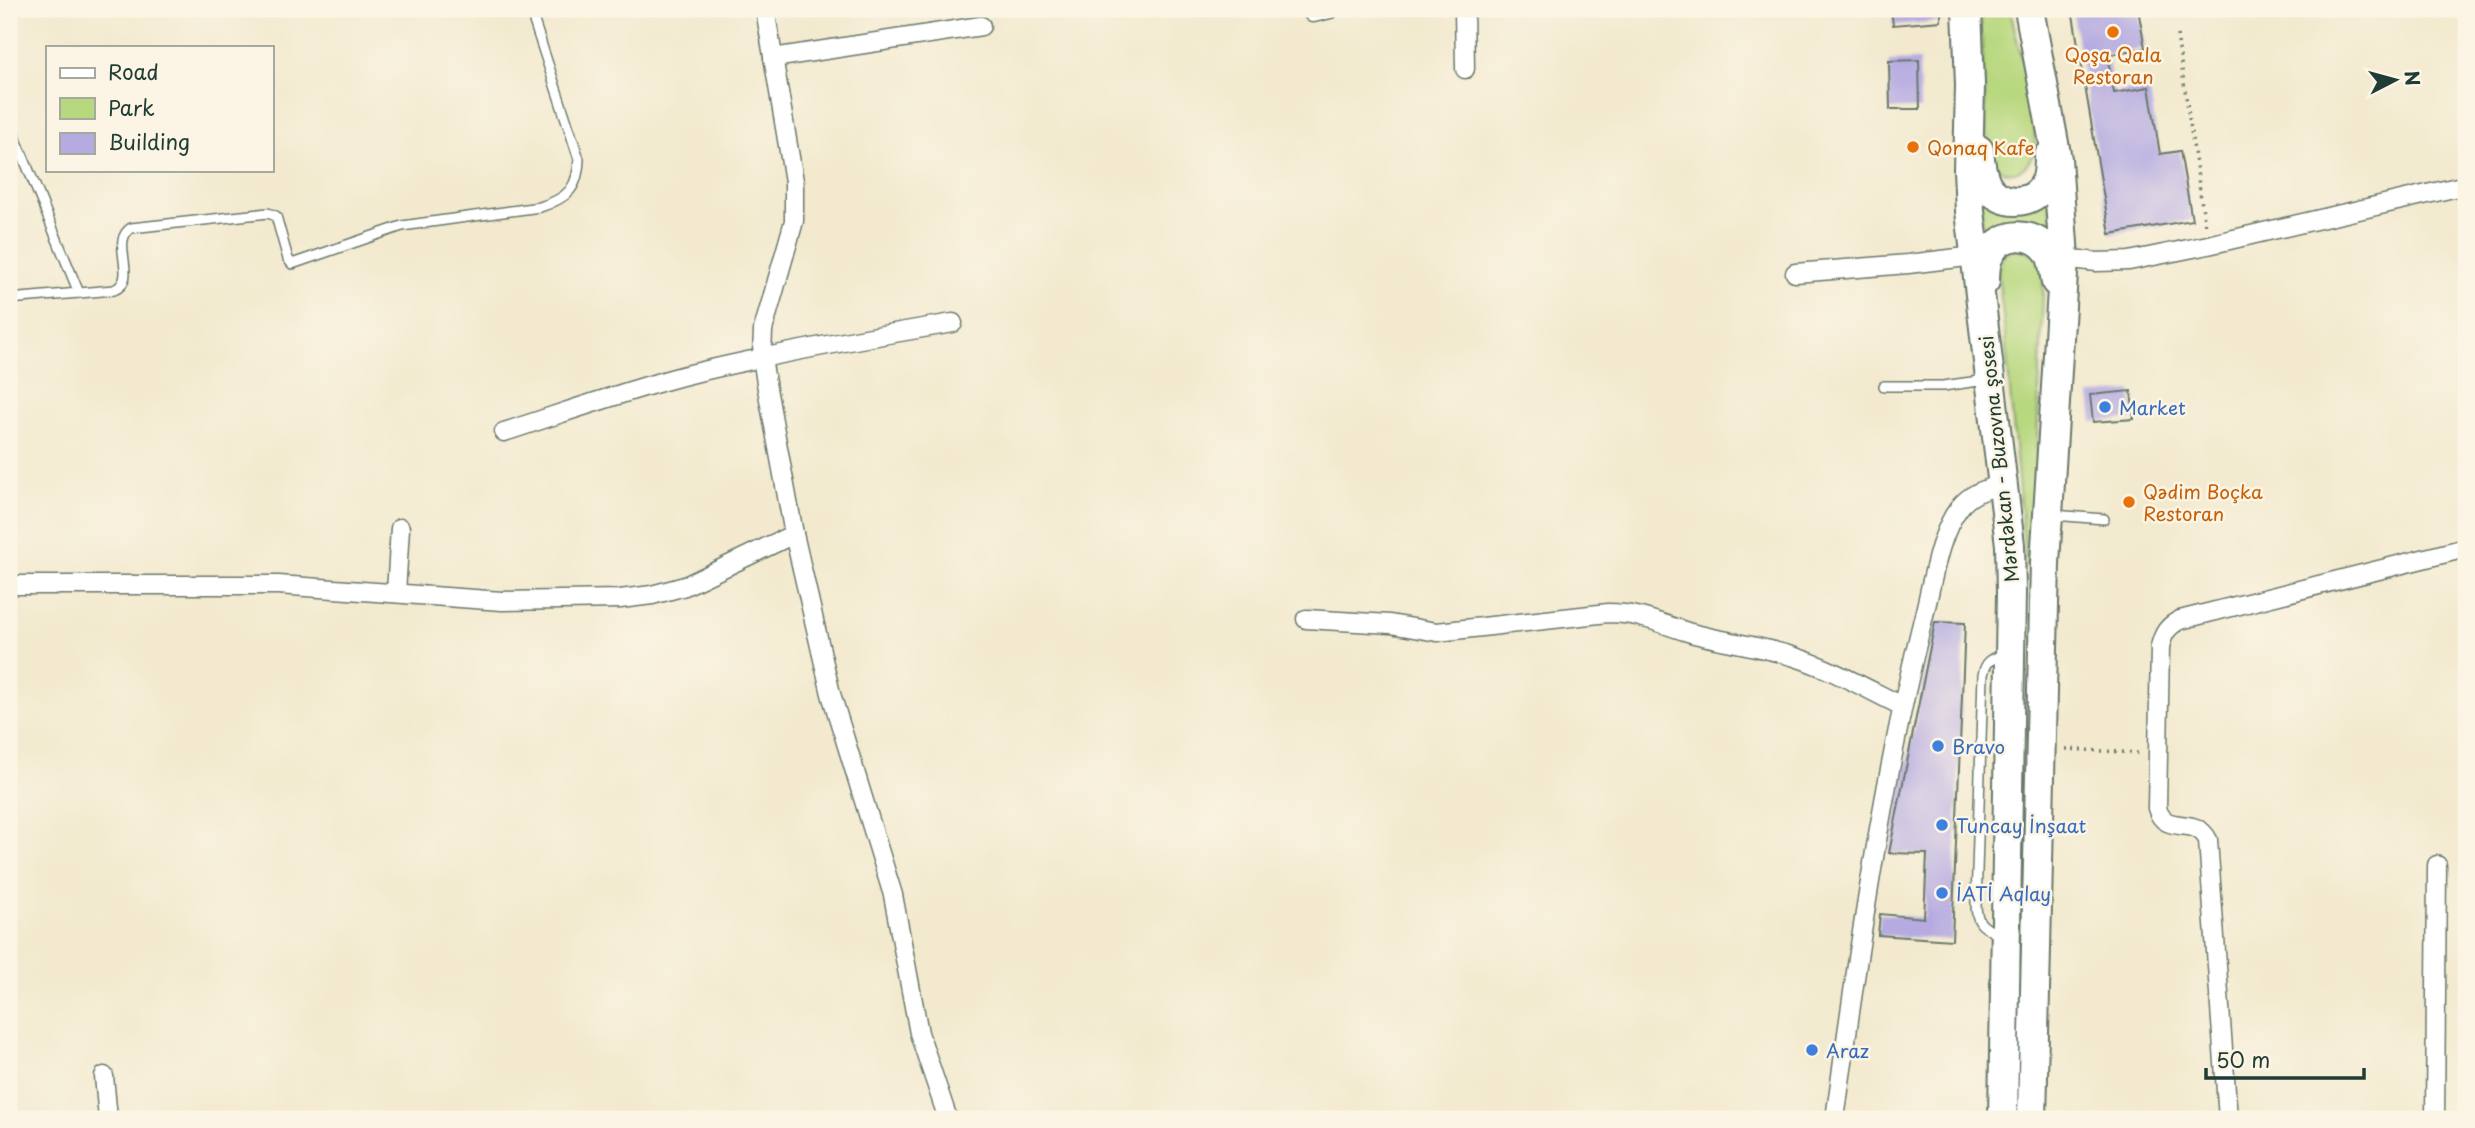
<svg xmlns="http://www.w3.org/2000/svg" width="2475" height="1128" font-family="'Playpen Sans',sans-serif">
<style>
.green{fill:#b8d87f;stroke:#6c8a5a;stroke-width:2}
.building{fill:#b5abe1}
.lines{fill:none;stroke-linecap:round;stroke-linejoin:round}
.service-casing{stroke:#69796a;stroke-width:12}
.minor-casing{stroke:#69796a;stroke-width:21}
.primary-casing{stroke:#69796a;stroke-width:32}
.path{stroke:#69796a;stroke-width:3.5;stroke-dasharray:2 5;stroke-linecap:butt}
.service{stroke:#fff;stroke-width:9}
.minor{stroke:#fff;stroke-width:18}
.primary{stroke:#fff;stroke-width:28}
.food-dot{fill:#e8710a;stroke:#fcf5e5;stroke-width:2.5}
.shop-dot{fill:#3f7fe0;stroke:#fcf5e5;stroke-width:2.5}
.labels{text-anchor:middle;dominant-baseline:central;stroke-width:5;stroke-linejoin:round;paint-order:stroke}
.food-label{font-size:19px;fill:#c56008;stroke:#fcf5e5;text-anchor:start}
.shop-label{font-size:19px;fill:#366cbe;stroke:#fcf5e5;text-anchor:start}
.street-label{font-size:19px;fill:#1f3d34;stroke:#fcf5e5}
</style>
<rect width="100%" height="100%" fill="#fcf5e5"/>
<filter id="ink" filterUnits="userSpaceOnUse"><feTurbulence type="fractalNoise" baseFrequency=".0143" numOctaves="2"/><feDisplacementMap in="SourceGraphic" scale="14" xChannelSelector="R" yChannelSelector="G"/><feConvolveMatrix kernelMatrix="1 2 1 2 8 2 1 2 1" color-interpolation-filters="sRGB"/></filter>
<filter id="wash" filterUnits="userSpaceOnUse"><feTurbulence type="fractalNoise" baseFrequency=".00686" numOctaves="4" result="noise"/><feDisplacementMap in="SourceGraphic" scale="28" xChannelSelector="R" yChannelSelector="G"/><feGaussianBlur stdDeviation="1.57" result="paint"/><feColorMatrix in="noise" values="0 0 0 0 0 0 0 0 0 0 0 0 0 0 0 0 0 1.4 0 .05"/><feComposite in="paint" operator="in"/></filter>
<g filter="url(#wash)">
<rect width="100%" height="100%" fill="#f2e9ce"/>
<!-- green -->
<g class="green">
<path d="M1980,9H2010C2019,50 2034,101 2035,142C2035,167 2009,185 1993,162C1989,157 1988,147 1987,141Z"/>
<polygon points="2048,191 2052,226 2019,216 1983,232 1981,194"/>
<path d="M2015,249C2033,250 2037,255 2044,271L2032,566L2026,567L2004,325L1998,271L2004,254Z"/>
</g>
<g id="blocks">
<!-- building -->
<g class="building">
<polygon points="1891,9 1941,9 1941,21 1893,25"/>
<polygon points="2072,9 2138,9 2145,48 2107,55 2114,93 2149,87 2160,154 2180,151 2192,220 2110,234"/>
<polygon points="1919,60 1920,109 1890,109 1889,61"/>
<polygon points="2131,391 2134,419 2093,422 2090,395"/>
<polygon points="1935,622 1965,623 1952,940 1878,935 1880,914 1924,918 1927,854 1889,853"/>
</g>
</g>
</g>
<g filter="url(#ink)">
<use href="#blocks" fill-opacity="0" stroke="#69796a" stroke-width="2"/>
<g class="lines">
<!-- service casing -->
<g class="service-casing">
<g id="service">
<polyline points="9,122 79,293"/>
<path d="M9,299L114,290C140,279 109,242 131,228L268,213L276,216L288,259L292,264L402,226L540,207C568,198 578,188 579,159L530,9"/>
<polyline points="1884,386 1943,386 1986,380"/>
<polyline points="2053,515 2104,519"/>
<path d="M2001,936C1984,927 1976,925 1976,904L1983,675C1986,660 1992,659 2005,654"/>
</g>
</g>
<!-- minor casing -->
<g class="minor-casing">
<g id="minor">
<polyline points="765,9 794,181 794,221 763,330 762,357 766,383 794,534 831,694 893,895 919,1033 948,1119"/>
<polyline points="1464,9 1465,69"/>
<polyline points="1313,13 1330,9"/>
<polyline points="773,58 981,26"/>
<polyline points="2055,257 2097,262 2129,261 2208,245 2466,185"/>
<polyline points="1795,273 1908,264 1975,256"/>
<path d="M504,432C563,413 622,392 682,376C771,354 862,338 953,323"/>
<polyline points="9,585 278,585 502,601 620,599 652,595 685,586 794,534"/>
<polyline points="396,593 400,528"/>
<path d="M1306,619L1390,624L1437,632L1608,613C1640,613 1661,624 1691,633C1725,642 1761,646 1795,657C1832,669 1867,689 1902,706"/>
<polyline points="104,1076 108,1119"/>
<path d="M1835,1119C1858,952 1882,783 1923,619C1932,586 1938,535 1959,508C1970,493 1986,489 2004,484"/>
<path d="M2228,1119L2208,840C2195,814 2165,837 2157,808L2160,647C2163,633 2168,626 2180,620L2466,548"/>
<polyline points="2435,1119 2437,865"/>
</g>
</g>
<!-- primary casing -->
<g class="primary-casing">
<g id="primary">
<polyline points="1967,9 1970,85 1968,170 1970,211 2010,545 2011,593 2003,1119"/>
<polyline points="2029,9 2057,159 2064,258 2045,563 2032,1119"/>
<path d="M1979,150C1980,161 1982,174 1986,183C1998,207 2034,207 2045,183C2049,176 2049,164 2049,156"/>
<path d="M1985,281C1985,272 1985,262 1990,254C2003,229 2037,232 2050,254C2054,263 2054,273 2056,282"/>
</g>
</g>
<!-- path -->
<g class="path">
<polyline points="2177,35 2205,226"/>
<polyline points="2066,749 2138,753"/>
</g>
<!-- service -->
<use href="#service" class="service"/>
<!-- minor -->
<use href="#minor" class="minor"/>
<!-- primary -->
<use href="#primary" class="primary"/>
</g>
</g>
<!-- markers -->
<g class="food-dot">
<circle cx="2113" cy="32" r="7"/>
<circle cx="1913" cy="147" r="7"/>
<circle cx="2129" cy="502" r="7"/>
</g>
<g class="shop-dot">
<circle cx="2105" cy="407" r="7"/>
<circle cx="1938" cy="746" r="7"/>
<circle cx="1942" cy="825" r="7"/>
<circle cx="1942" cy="893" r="7"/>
<circle cx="1812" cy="1050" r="7"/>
</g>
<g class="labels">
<!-- food labels -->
<g class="food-label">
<text x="2113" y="54" text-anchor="middle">Qoşa Qala<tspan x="2113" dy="22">Restoran</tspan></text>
<text x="1927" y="147">Qonaq Kafe</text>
<text x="2143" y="491">Qədim Boçka<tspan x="2143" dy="22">Restoran</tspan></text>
</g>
<!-- shop labels -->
<g class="shop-label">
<text x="2119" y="407">Market</text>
<text x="1952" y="746">Bravo</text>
<text x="1956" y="825">Tuncay İnşaat</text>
<text x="1956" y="893">İATİ Aqlay</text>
<text x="1826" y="1050">Araz</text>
</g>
<!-- street labels -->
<g class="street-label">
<text transform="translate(1998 459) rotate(-96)">Mərdəkan - Buzovna şosesi</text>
</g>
</g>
<!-- margin -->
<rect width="2475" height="1128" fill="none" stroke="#fcf5e5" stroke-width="35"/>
<!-- legend -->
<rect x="46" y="46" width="228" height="126" fill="#fcf5e5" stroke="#a4ab9e" stroke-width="2"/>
<rect x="60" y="68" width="35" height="10" fill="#ffffff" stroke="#a4ab9e" stroke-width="2"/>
<text x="108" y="80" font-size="21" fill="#1f3d34">Road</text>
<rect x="60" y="98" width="35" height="21" fill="#b8d87f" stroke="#a4ab9e" stroke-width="2"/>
<text x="108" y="116" font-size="21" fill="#1f3d34">Park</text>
<rect x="60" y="133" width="35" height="21" fill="#b5abe1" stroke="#a4ab9e" stroke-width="2"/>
<text x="108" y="150" font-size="21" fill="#1f3d34">Building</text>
<!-- north arrow -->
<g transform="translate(2395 80) rotate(84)" stroke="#fcf5e5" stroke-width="5" paint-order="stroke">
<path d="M0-5L12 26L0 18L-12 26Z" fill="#1f3d34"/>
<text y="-10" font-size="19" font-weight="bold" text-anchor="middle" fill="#1f3d34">N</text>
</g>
<!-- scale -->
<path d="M2206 1068v10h158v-10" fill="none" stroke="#1f3d34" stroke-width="3.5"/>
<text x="2216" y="1068" font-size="21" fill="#1f3d34" stroke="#fcf5e5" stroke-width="5" paint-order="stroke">50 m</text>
</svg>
